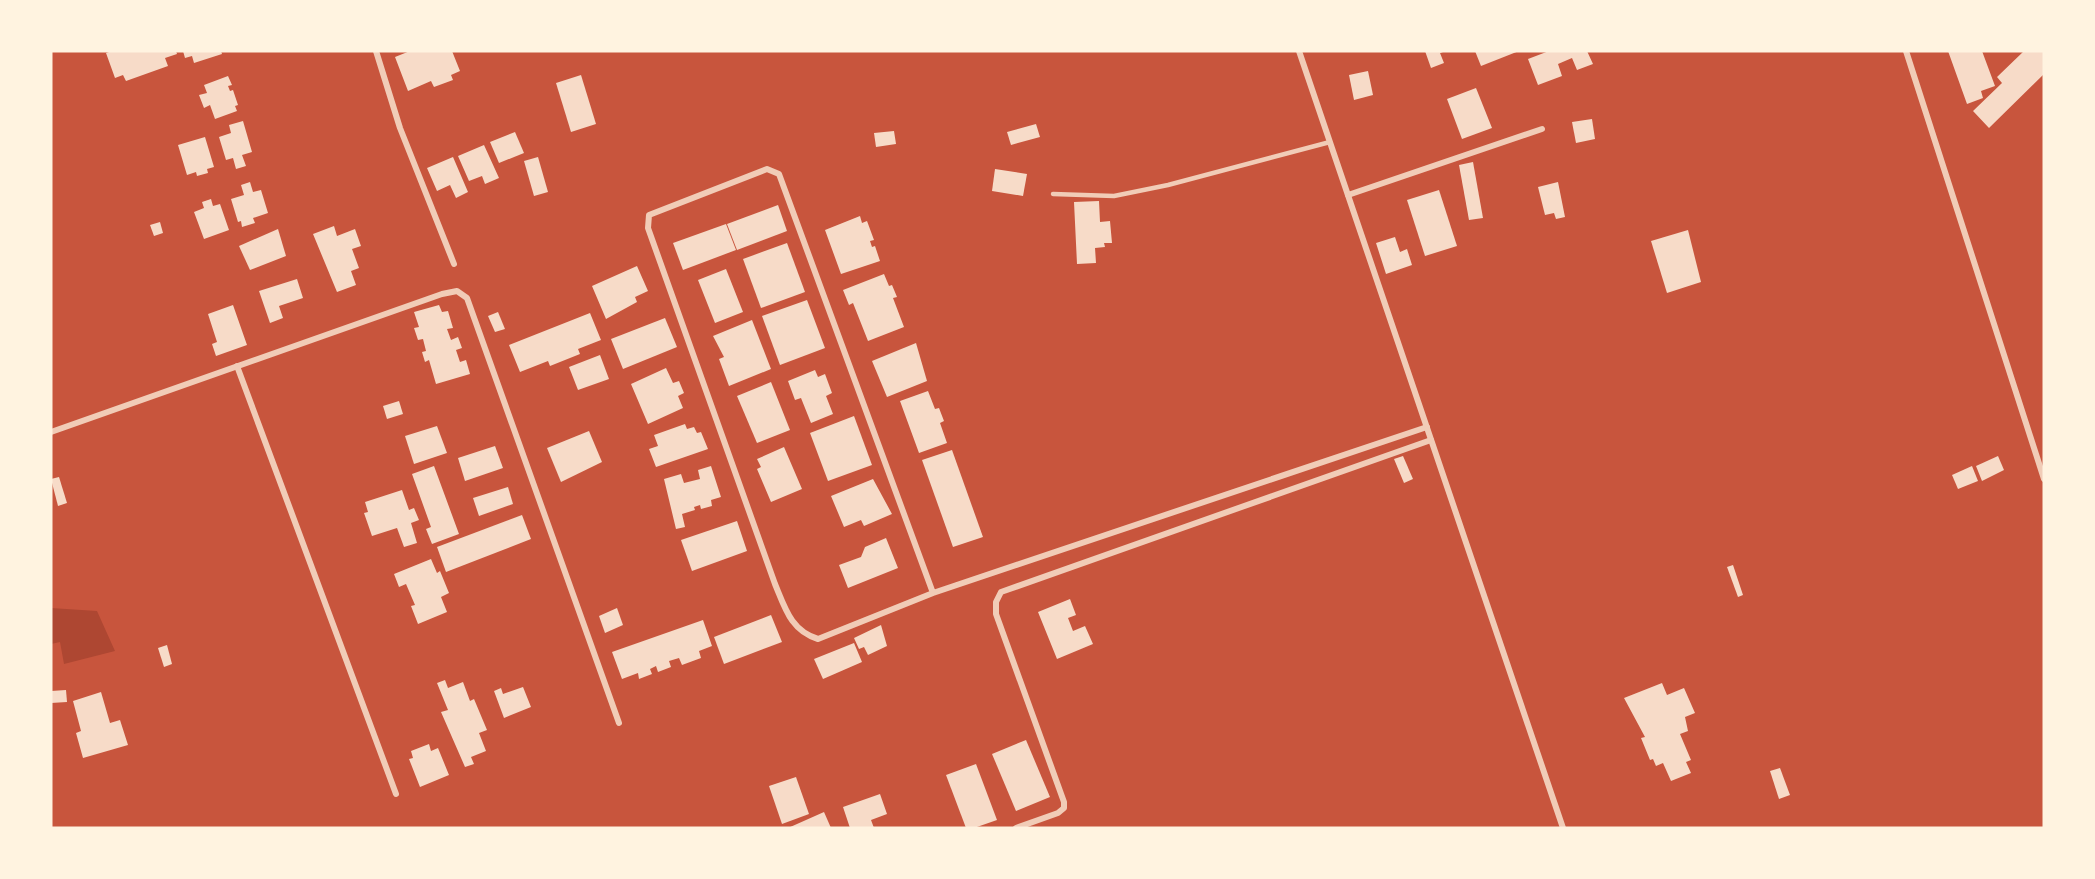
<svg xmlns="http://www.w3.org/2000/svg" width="2095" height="879" font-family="'IBM Plex Sans',sans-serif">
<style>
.green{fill:#ae4732}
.building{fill:#f7dbc8}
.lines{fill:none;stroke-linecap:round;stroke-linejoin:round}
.service{stroke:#f1ccb7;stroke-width:4.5}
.minor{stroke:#f1ccb7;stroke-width:6}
</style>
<rect width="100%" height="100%" fill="#c8553d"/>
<!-- green -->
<polygon class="green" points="51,608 97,611 115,651 64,664 60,642 51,644"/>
<!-- building -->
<g class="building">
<polygon points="112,51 176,51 177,54 165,58 168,66 126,81 123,75 115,78 106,53"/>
<polygon points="183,51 221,51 222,54 194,63 192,56 185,58"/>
<polygon points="410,51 452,51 460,71 451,75 453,80 434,87 431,81 408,91 395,57"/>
<polygon points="1425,51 1446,51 1440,53 1444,63 1431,68"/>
<polygon points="1475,51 1519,51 1481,66"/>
<polygon points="1549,51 1587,51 1593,64 1577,70 1572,58 1558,64 1562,76 1538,85 1528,59"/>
<polygon points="1948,51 1982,51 1995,86 1981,91 1983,98 1967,104"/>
<polygon points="2024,51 2044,51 2044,74 1989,128 1973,111 2002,83 1997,77"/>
<polygon points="1368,71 1373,95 1354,100 1349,75"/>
<polygon points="581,75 596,124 571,132 556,83"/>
<polygon points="228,76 232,85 228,86 230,91 233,90 238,105 235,106 237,111 215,119 210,105 204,108 199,95 207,93 204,85"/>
<polygon points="1476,88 1492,128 1462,139 1447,99"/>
<polygon points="1592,119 1595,139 1576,143 1572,122"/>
<polygon points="243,121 252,152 242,155 246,166 236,169 233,158 226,160 219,137 231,133 229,125"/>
<polygon points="1036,124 1040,137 1011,145 1007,132"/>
<polygon points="894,131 896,144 876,147 874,133"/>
<polygon points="515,132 524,153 499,163 490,142"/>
<polygon points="205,137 214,167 207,169 208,173 197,176 196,172 187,175 178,145"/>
<polygon points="484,145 499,178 485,184 482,176 469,181 458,156"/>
<polygon points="453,157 468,192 456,198 450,185 437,191 427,168"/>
<polygon points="538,157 548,192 534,196 524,161"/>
<polygon points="1473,162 1483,218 1469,220 1459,165"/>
<polygon points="995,169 1027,174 1023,196 992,191"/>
<polygon points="250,182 253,192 261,190 268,213 253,218 255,223 242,227 241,221 238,222 231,199 244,195 241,185"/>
<polygon points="1558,182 1565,217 1556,219 1554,213 1545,215 1538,187"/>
<polygon points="1439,190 1457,246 1425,256 1407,200"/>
<polygon points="211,199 213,206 220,204 229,230 204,239 194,212 204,208 202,202"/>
<polygon points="1099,201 1100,222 1110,221 1112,243 1104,243 1105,247 1095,248 1096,263 1077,264 1074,202"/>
<polygon points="778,205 787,231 737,250 727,224"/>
<polygon points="860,216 862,223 867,221 874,240 870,241 872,247 875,246 880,261 841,274 825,230"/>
<polygon points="160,222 163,233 154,236 150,225"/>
<polygon points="726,224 736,250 683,270 673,243"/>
<polygon points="334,226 337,236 355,229 361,246 352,249 359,268 351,271 356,285 337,292 313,234"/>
<polygon points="278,229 286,256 250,270 239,246"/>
<polygon points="1688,230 1701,282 1667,293 1651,241"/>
<polygon points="1395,237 1400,252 1407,249 1412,265 1386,274 1376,243"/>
<polygon points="787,243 805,292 761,308 743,259"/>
<polygon points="637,266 648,291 635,297 637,302 606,319 592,286"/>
<polygon points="726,269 743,312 715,323 698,280"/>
<polygon points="884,274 889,286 892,285 897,297 893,298 904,327 868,341 853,303 849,305 843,290"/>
<polygon points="297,279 303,298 279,306 283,318 270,323 259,291"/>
<polygon points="807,300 825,348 780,365 762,316"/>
<polygon points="233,305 247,345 216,356 212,344 217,342 208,314"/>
<polygon points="439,305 442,312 448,311 453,328 447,329 451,340 458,337 462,348 456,350 460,362 466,360 470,374 436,384 429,360 425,362 422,352 426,351 423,339 418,340 414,328 419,327 414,312"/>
<polygon points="498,312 505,329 495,332 488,316"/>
<polygon points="590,313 601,340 578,349 580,354 550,366 548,361 520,372 509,345"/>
<polygon points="665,318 677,347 623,369 611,339"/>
<polygon points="752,320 771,369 729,386 719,359 724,357 713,336"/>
<polygon points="916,343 927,381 887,397 872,361"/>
<polygon points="600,355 609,379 578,390 569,367"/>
<polygon points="666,368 673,383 679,381 684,393 678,396 683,408 648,424 631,384"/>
<polygon points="815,370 818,377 825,374 832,393 826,396 833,414 811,423 801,398 795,400 788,381"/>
<polygon points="771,382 790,430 757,443 737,396"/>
<polygon points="928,391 935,409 939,408 944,421 940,423 947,443 919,453 900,401"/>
<polygon points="399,401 403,414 387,419 383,406"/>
<polygon points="854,416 872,465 828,481 810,433"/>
<polygon points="685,424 687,429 694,427 697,433 701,432 708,449 656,467 649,449 658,446 654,435"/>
<polygon points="437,426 447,453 414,464 405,436"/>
<polygon points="589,431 602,462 561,482 547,448"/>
<polygon points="495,446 503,468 465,481 458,458"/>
<polygon points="784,447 802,489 771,502 757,469 761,467 757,459"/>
<polygon points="952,450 983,537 953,547 922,460"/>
<polygon points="1403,456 1413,479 1404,483 1394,459"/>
<polygon points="1998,456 2004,470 1982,481 1976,466"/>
<polygon points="434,466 459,534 432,544 426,529 431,527 412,474"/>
<polygon points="711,466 721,497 711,500 712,506 701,509 700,505 694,507 695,510 682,514 685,527 676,529 664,479 681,474 684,483 700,479 698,470"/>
<polygon points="1972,466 1978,481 1958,489 1952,475"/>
<polygon points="59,477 67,503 58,506 51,479"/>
<polygon points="873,479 892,514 864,526 861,520 844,527 831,496"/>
<polygon points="508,487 513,504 479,516 473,498"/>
<polygon points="402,490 409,510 414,508 419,520 411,523 417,543 404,547 397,528 372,536 364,513 368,512 365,502"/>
<polygon points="522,515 531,539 446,572 437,547"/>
<polygon points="737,521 747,551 692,571 681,540"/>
<polygon points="886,538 898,568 848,588 839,565 861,557 865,547"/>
<polygon points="431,559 437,573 440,571 449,593 441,597 447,612 418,624 411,606 415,605 406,584 399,587 394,574"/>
<polygon points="1733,565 1743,595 1738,597 1727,567"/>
<polygon points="1070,599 1076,615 1068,618 1073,631 1085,626 1093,644 1057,659 1038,612"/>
<polygon points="617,608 623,625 605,633 599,616"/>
<polygon points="771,615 782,642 724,664 714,637"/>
<polygon points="703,620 712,646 699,651 701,658 682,665 679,658 669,661 671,667 658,672 656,666 650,669 652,674 639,679 638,673 622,679 612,652"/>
<polygon points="881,625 887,646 868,655 864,647 859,649 854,638"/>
<polygon points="854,643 862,662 823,679 814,659"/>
<polygon points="167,645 172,664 164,667 158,648"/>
<polygon points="445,680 448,688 463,682 470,701 474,699 487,730 479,733 486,751 471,757 474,764 465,767 441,712 448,710 437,683"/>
<polygon points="1662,683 1667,695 1684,688 1695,713 1685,717 1688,731 1680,734 1691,760 1686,762 1691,773 1671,781 1663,763 1656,766 1653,759 1650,760 1641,738 1645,737 1624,698"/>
<polygon points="523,687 531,707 504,718 494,691 501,688 503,694"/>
<polygon points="66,690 67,702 51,703 51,691"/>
<polygon points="101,692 110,723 120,720 128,745 83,758 76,733 81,731 73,701"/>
<polygon points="1026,740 1050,797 1016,811 992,754"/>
<polygon points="429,744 431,751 438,748 449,775 420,787 409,759 413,758 411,751"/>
<polygon points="976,764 997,820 974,828 966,828 946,775"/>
<polygon points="1780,768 1790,795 1779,799 1770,771"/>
<polygon points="796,777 809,814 782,824 769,786"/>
<polygon points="880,794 887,814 871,820 874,828 850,828 843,807"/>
<polygon points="824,812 831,828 788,828"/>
</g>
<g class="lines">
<!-- service -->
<polyline class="service" points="1053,194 1114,196 1168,185 1330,142"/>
<!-- minor -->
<g class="minor">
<polyline points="376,51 400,128 454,264"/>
<polyline points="1299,51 1563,828"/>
<polyline points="1906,51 2044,479"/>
<polyline points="1348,195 1542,129"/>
<polyline points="237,366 396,794"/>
<polyline points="51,432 442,294 457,291 467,298 619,723"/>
<path d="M933,593L779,174L767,169L649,215L648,228L775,584C785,608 791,631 818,639L933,593L1427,427"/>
<polyline points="1016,828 1058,813 1064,808 1064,802 996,614 996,602 1001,592 1431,440"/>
</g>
</g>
<!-- border -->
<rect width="2095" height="879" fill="none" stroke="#fff3e0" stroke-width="105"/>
</svg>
